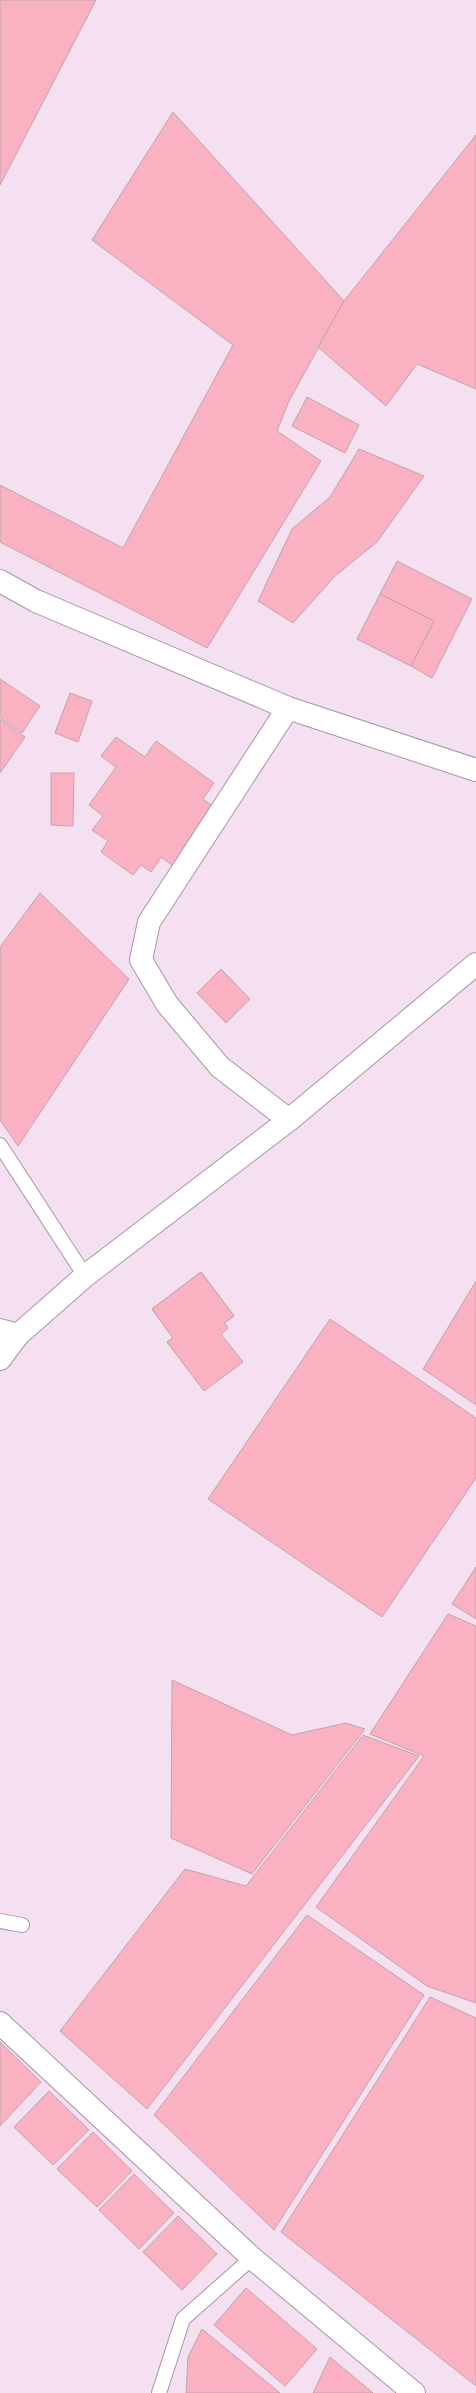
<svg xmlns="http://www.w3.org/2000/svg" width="476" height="2393" font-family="'Archivo Narrow',sans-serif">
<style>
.building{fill:#fab2c2;stroke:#bfa4a9}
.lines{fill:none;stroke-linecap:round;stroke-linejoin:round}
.lane-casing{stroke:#a895a5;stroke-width:16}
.street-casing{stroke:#a895a5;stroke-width:24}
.secondary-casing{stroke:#a895a5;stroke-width:24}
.lane{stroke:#fff;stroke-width:14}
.street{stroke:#fff;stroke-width:22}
.secondary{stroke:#fff;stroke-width:22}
</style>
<rect width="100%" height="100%" fill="#f5e0f2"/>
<!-- building -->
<g class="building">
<polygon points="0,0 96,0 0,185"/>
<polygon points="173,112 344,301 289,401 277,431 321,461 207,648 0,542 0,485 123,548 233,345 92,240"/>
<polygon points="476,135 476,389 417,364 386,406 318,347 344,301"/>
<polygon points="307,397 359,425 345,453 292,426"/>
<polygon points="359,449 424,476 377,542 335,576 293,623 258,601 292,529 330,497"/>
<polygon points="397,561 472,599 432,678 411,666 434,621 380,594"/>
<polygon points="380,594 434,621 411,666 357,639"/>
<polygon points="0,679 40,706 22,733 0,718"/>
<polygon points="70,693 92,701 78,742 55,733"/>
<polygon points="0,720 25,737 0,773"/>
<polygon points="116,737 145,757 156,741 214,783 203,799 218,810 176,868 161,857 151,872 141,865 133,875 101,852 108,841 92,830 103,816 89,805 116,767 101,756"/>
<polygon points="51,773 74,773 73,826 51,825"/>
<polygon points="40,893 129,979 18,1146 0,1120 0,947"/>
<polygon points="221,969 250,999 226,1023 197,993"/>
<polygon points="201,1272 234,1316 224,1323 228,1328 183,1362 167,1342 173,1338 152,1309"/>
<polygon points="201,1272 234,1316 224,1323 228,1328 221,1334 243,1362 204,1391 167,1342 173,1338 152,1309"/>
<polygon points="476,1281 476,1405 423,1369"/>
<polygon points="330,1319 476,1418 476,1478 382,1617 208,1499"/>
<polygon points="476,1567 476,1619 452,1604"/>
<polygon points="448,1614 476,1626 476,2003 427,1986 316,1907 424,1756 370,1734"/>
<polygon points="172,1680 292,1735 346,1723 365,1729 252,1874 171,1838"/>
<polygon points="363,1735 419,1756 147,2109 60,2031 185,1869 246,1886"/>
<polygon points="307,1915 424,1995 274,2230 154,2115"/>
<polygon points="430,1997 476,2018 476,2386 281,2232"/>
<polygon points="0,2042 41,2082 0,2126"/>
<polygon points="49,2091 89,2130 53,2165 14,2127"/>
<polygon points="93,2132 132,2171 97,2207 57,2169"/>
<polygon points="134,2174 174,2213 139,2249 99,2210"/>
<polygon points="178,2216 217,2254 182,2290 143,2252"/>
<polygon points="246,2288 317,2349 285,2386 214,2325"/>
<polygon points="202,2329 280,2393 186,2393 188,2357"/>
<polygon points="330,2357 373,2393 313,2393"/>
</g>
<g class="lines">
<!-- lane casing -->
<g class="lane-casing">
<g id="lane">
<polyline points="0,1145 85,1276"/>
<polyline points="0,1921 22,1925"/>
<polyline points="159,2393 183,2319 252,2258"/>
</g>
</g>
<!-- street casing -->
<g class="street-casing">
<g id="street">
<polyline points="288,708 149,922 141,960 167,1004 220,1067 289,1120"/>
<polyline points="0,1330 18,1335"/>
<polyline points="0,2023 252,2258 414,2393"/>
</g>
</g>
<!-- secondary casing -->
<g class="secondary-casing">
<g id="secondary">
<polyline points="0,581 36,601 288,708 476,770"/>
<polyline points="0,1359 18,1335 85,1276 289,1120 476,964"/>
</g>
</g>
<!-- lane -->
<use href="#lane" class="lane"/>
<!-- street -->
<use href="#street" class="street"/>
<!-- secondary -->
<use href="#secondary" class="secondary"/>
</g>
</svg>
